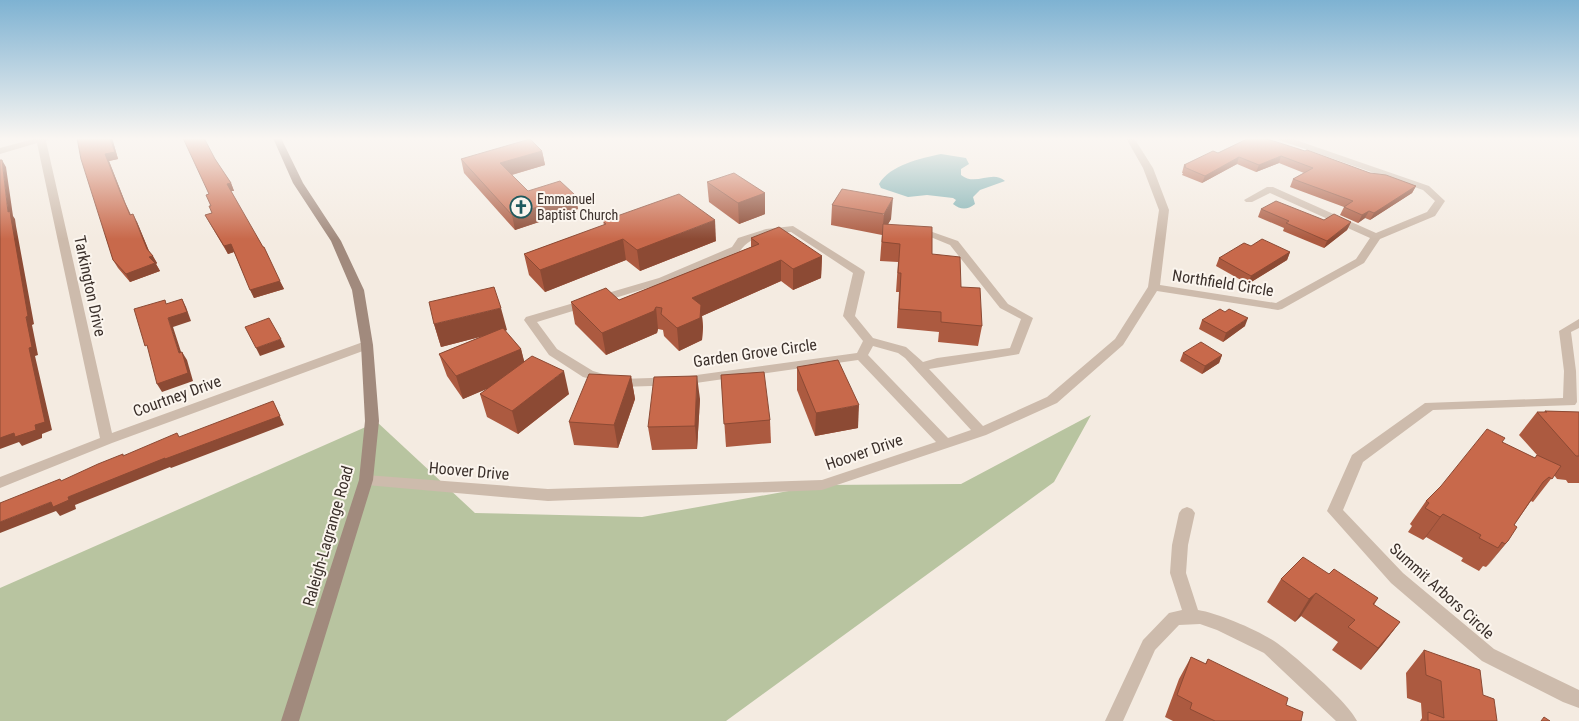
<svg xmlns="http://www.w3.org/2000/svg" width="1579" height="721" font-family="'Roboto Condensed',sans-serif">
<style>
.green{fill:#b8c4a0}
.water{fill:#7fb0b2}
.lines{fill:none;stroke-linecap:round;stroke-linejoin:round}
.street{fill:#cdbbac;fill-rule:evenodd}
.secondary{fill:#a18a7d;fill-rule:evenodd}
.wall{fill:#ac5a40}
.shaded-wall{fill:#8c4a34}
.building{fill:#c8694b;stroke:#8c4a34}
.labels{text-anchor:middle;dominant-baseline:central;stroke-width:4;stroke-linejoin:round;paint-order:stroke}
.far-poi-label{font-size:14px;fill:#3b302b;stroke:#fbf5ee;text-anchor:start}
.street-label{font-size:16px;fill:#3b302b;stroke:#fbf5ee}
</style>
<rect width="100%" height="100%" fill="#f4ebe1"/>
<!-- green -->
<polygon class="green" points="1091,415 1054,482 726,721 0,721 0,588 377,422 475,513 642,517 822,485 961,484"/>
<!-- water -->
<path class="water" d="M941,154L966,158L969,164L961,169V175C976,187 992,169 1005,181L980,190L973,197L975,204C967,210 961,210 953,204L956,200L953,198L927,195L908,197L881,188L879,184C890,165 921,158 941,154Z"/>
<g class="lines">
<!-- street -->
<g class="street">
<polygon points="37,138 50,138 46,141 112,433 363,342 367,341 373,345 371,348 112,443 0,488 0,477 100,438 37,143 0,154 0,148"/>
<path d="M1126,138H1134L1153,168L1169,210L1160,285L1276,303L1356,259L1370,238L1270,193L1252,202H1246L1244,200L1267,187H1273L1376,233L1427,212L1435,201L1423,190L1279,140L1278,138H1290L1429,186L1445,201L1435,216L1380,239L1364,263L1282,309L1278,310L1157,291L1123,345L1057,403L986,435L822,490L548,501L366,485L361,484L359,480L361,476L366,475L548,489L822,480L936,442L858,360L682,385L620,387L583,377L549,355L524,320L526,317L659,278L732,247L738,238L766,229L793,226L863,270L865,272L855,316L873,338L906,347L923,362L937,358L1010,348L1021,319L1000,308L950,245L916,231L921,228L958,241L1008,304L1033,318L1019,354L929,369L983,426L1047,397L1115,339L1148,287L1159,210L1143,168ZM791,232L853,273L843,316L863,341L857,353L682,377L620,379L593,371L557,349L537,322L667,282L740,251C751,235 772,234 791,232ZM873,346L898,353L905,358L971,430L948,438L868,355Z"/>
<polygon points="1579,319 1579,328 1571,332 1576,371 1577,402 1575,405 1433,410 1363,462 1343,510 1403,573 1494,649 1579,690 1579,708 1563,702 1482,661 1391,583 1327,511 1352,455 1425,403 1563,398 1564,371 1559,331"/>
<path d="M1187,507L1192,509L1195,513L1188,545L1186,573L1198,610C1218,613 1260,631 1277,643C1294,655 1350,704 1357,721H1336L1264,653L1217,630L1200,624L1179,625L1155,650L1123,721H1105L1143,640L1169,613L1182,610L1170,573L1172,545L1179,513L1182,509Z"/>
</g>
<!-- secondary -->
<polygon class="secondary" points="273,138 281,138 303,183 341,241 364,290 373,345 379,421 373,480 299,721 281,721 359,480 365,421 361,345 352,290 331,241 293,183"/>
</g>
<!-- wall -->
<g class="wall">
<polygon points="77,138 112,138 118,159 109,161 125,202 131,215 137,222 149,251 157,263 156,264 160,271 130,282 118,268 113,260"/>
<polygon points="1249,138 1370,173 1416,186 1412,193 1370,220 1365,218 1358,223 1340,215 1344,207 1290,187 1293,179 1304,173 1279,163 1256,172 1237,164 1202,183 1182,175 1183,173 1182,173 1184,165 1218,153"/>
<polygon points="542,151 545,165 512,175 528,191 575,195 578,209 515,230 464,173 461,159"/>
<polygon points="215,159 231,183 234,191 231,191 284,289 254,298 234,252 228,254 209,222 205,215 212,213 209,194"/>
<polygon points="707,182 765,193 765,214 739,224 709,202"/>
<polygon points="842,189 891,219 888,224 932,254 961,287 982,326 978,346 938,342 939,332 897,328 899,292 896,292 898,262 880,261 882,235 831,225 832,205"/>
<polygon points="1261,209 1324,220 1351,222 1347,230 1324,248 1283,231 1284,228 1258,217"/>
<polygon points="603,221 716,241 640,271 626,260 545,292 529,275 524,254 604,225"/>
<polygon points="751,238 822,256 821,278 793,290 781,281 702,316 703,327 702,340 679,351 664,336 663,330 658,329 657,333 606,355 575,324 571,302 619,300 751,247"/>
<polygon points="1251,246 1290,252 1287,260 1248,284 1216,266 1219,258"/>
<polygon points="1202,320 1245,326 1223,342 1199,329"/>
<polygon points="434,324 507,330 505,331 521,349 524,362 569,394 518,434 487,417 480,394 490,387 463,399 447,376 439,354 483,336 441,347"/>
<polygon points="1183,353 1222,355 1219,363 1202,374 1180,361"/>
<polygon points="797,367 858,428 815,436 797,390"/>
<polygon points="721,375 770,420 771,443 726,447"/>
<polygon points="631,376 635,399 618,448 574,445 569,422"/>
<polygon points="700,399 697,449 652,450 648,427"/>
<polygon points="1545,411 1579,412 1579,483 1568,483 1566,480 1557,479 1554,475 1533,502 1531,501 1514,525 1508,541 1486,567 1483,566 1479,571 1461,561 1463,558 1426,537 1423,540 1408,532 1412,526 1410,524 1426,501 1502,442 1535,458 1537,455 1519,435 1537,412 1544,412"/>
<polygon points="1329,574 1378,598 1374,605 1400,622 1382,645 1361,670 1332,650 1338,642 1301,616 1295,622 1267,602 1281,579"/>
<polygon points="1424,650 1483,695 1497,721 1420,721 1422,718 1421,703 1407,698 1406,673"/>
<polygon points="1191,657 1205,664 1208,659 1286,705 1301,721 1173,721 1165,717 1179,679"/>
</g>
<!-- shaded-wall -->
<g class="shaded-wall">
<polygon points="110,138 112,138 118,159 109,161 125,202 135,222 121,194 105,154"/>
<polygon points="542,151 545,165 504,177 500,163"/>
<polygon points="1281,156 1279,163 1256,172 1259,165"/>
<polygon points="1239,157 1237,164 1202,183 1205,176"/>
<polygon points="2,160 6,167 13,216 15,219 16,226 34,324 32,325 38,355 35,356 52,430 42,434 42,438 22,446 19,442 0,449 0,438 29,348 26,317 8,212"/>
<polygon points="231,183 234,191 230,191 227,184"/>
<polygon points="1416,186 1412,193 1370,220 1374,213"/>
<polygon points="765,193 765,214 739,224 738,203"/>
<polygon points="575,195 578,209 515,230 512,215"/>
<polygon points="893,198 891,219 882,235 884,214"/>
<polygon points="1369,211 1365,218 1358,223 1362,215"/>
<polygon points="133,214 137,222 151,256 153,256 157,263 156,264 160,271 130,282 126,274 149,257"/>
<polygon points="715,220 716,241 640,271 637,250"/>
<polygon points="1351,222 1347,230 1324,248 1327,241"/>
<polygon points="623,239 626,260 545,292 540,270"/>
<polygon points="231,244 234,252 228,254 224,246"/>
<polygon points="1290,252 1287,260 1248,284 1251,276"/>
<polygon points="822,256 821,278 793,290 793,269"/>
<polygon points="781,260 781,281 702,316 703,327 702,340 679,351 677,328 692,298"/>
<polygon points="280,281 284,289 254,298 250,290"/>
<polygon points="182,299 186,307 191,321 173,327 184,361 179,353 168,318"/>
<polygon points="656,307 658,329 657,333 606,355 602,333"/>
<polygon points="501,308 507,330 441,347 434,324"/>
<polygon points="1248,318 1245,326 1223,342 1226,333"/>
<polygon points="281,339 285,347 260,356 256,348"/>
<polygon points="521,349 527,372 463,399 456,376"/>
<polygon points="182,352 187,360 193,381 162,392 157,384"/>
<polygon points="1222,355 1219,363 1202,374 1205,366"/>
<polygon points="564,371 569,394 518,434 512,411"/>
<polygon points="631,376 635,399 618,448 614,425"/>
<polygon points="697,376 700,399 697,449 695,426"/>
<polygon points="273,401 284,425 171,468 170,467 75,505 76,509 60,516 56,511 0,533 0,522 51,502 68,497"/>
<polygon points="859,405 858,428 815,436 816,413"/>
<polygon points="1443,514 1426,537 1423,540 1440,517"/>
<polygon points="1508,541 1489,564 1486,567 1505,544"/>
<polygon points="1316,593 1301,616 1295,622 1309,599"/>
<polygon points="1400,622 1382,645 1361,670 1378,648"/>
</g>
<!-- building -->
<g class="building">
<polygon points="77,138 110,138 115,152 105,154 121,194 130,215 133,214 147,249 153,256 149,257 155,263 126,274 113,260 81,159"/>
<polygon points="183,138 204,138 215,159 231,183 227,184 263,247 264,247 280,281 250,290 231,244 224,246 205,215 212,213 209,206 211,206 206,195 209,194"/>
<polygon points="1249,138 1264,138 1305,151 1307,150 1370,173 1386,175 1416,186 1374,213 1369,211 1362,215 1344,207 1353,201 1293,179 1313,168 1281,156 1259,165 1239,157 1205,176 1184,167 1186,166 1184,165 1213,151 1218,153"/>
<polygon points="530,139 542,151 500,163 528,191 560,181 575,195 512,215 461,159"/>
<polygon points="0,160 2,160 8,212 10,211 11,218 28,316 26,317 32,347 29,348 45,422 35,425 36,430 15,437 14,433 0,438"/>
<polygon points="734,173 765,193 738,203 707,182"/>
<polygon points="842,189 893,198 884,214 832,205"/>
<polygon points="679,194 715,220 637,250 623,239 540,270 524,254 606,224 603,221"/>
<polygon points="1276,201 1324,220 1334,214 1351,222 1327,241 1286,223 1289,221 1261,209"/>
<polygon points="883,224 932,227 932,254 960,257 961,287 980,288 982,326 941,322 941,312 899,309 901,273 898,273 900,244 882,242"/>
<polygon points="779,227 822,256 793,269 781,260 692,298 701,305 700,318 677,328 661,314 662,308 656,307 654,311 602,333 571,302 606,288 619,300 759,244 751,238"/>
<polygon points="1262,239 1290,252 1251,276 1219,258 1244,243 1251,246"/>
<polygon points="494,287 501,308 434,324 429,302"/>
<polygon points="182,299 187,312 168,318 179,353 182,352 188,373 157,384 147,345 145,346 134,309 165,300 166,304"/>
<polygon points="1220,309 1225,312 1229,309 1248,318 1226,333 1202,320"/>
<polygon points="269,318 281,339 256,348 245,327"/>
<polygon points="503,328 521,349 456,376 439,354"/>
<polygon points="1201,342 1222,355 1205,366 1183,353"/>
<polygon points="532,356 564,371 512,411 480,394"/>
<polygon points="838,360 859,405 816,413 797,367"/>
<polygon points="764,372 770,420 724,424 721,375"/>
<polygon points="589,374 631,376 614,425 569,422"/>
<polygon points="697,376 695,426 648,427 654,377"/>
<polygon points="273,401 280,416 165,459 165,458 68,497 69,500 53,507 51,502 0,522 0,503 60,479 61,481 98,464 123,454 123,456 177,433 179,437"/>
<polygon points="1545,411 1579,412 1579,456 1576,456 1537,412 1547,412"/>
<polygon points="1487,429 1505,438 1502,442 1535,458 1537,455 1561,466 1552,479 1549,477 1543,482 1514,525 1517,527 1508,541 1505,544 1502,542 1498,548 1479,538 1481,535 1443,514 1440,517 1425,508 1429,503 1426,501 1441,486"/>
<polygon points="1303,557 1329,574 1334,569 1378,598 1373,604 1400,622 1378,648 1348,627 1355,620 1316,593 1309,599 1281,579"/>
<polygon points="1424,650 1480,670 1483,695 1494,699 1497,721 1428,721 1428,712 1444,718 1441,681 1426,675"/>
<polygon points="1191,657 1206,664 1208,659 1288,698 1286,705 1303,712 1301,721 1215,721 1190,709 1192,703 1177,695"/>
<polygon points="1544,717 1550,721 1541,721"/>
</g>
<!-- sky -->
<linearGradient id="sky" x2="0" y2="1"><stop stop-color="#7eb2d2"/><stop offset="0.58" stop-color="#faf6f2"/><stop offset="1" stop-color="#faf6f2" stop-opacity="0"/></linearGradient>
<rect width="1579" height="239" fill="url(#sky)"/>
<!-- icons -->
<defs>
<g id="church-ring" transform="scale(1.125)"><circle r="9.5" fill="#fbf5ee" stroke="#1f5a5e" stroke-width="1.5"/><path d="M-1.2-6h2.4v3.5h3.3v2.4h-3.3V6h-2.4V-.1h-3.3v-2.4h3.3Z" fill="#1f5a5e"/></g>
</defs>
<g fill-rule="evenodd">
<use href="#church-ring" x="521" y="207"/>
</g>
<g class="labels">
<!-- far-poi labels -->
<g class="far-poi-label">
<text x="537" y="199">Emmanuel<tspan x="537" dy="16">Baptist Church</tspan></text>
</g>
<!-- street labels -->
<g class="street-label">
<text transform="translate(1223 283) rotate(9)">Northfield Circle</text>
<text transform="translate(90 286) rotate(78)">Tarkington Drive</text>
<text transform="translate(755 353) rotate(-8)">Garden Grove Circle</text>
<text transform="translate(177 396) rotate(-20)">Courtney Drive</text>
<text transform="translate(864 452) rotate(-19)">Hoover Drive</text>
<text transform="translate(469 471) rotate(5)">Hoover Drive</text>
<text transform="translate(328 536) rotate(-74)">Raleigh-Lagrange Road</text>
<text transform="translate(1442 591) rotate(42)">Summit Arbors Circle</text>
</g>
</g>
</svg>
